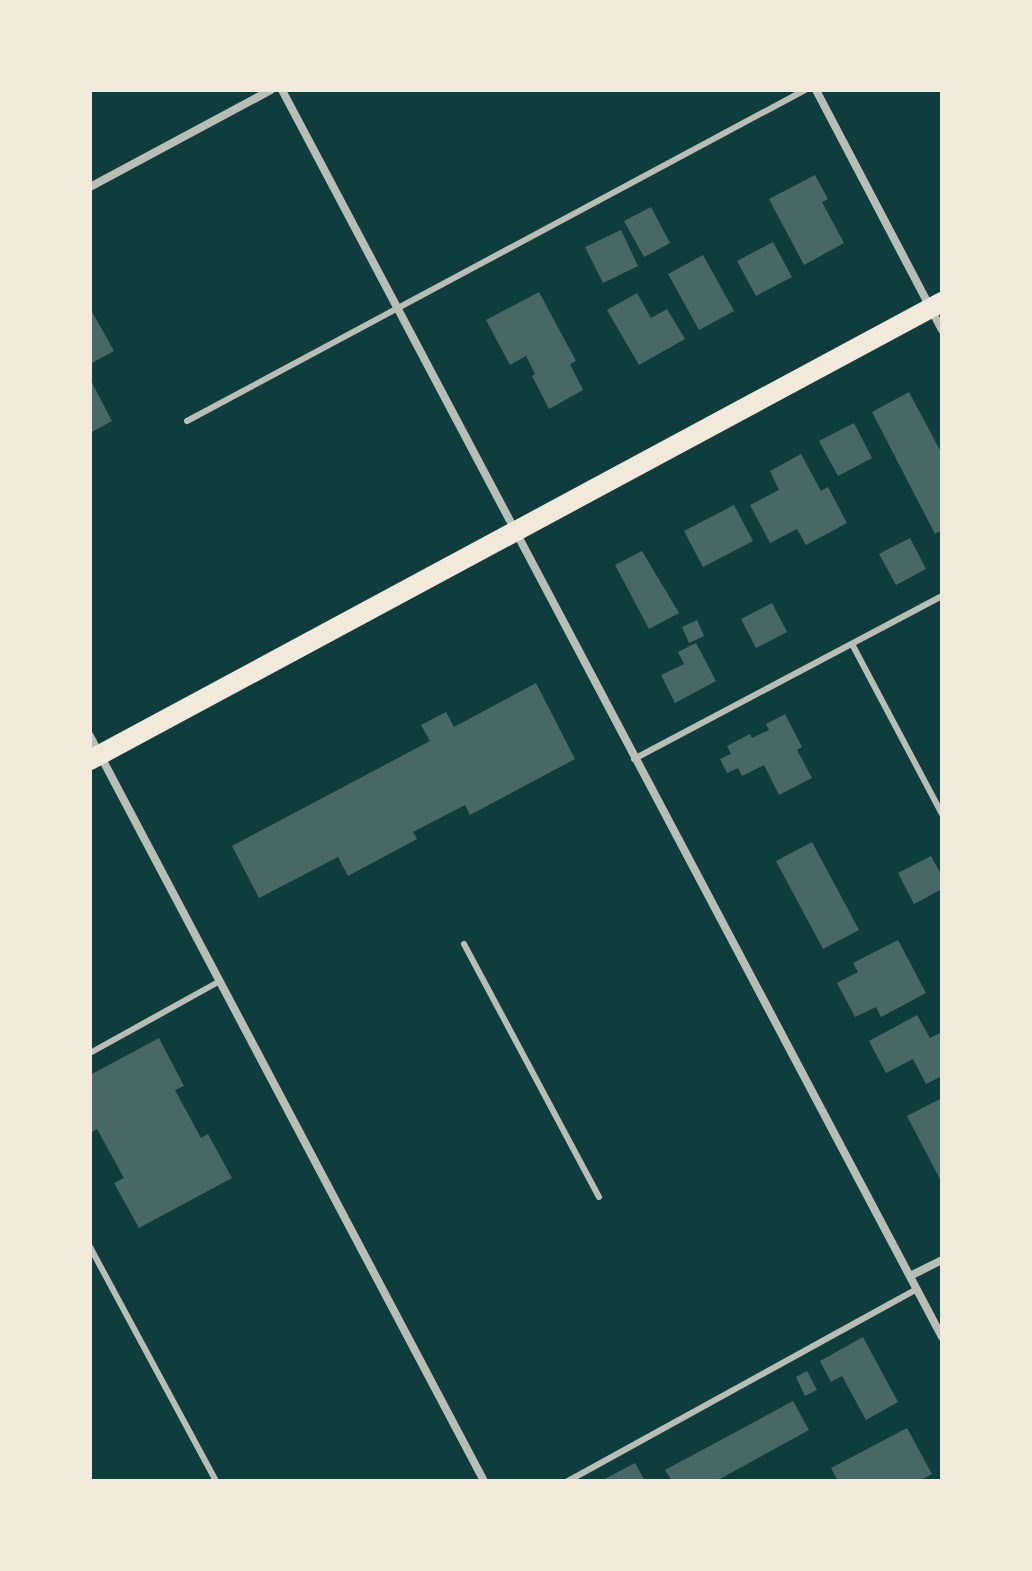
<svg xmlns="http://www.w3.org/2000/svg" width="1032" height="1571" font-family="Cabin,sans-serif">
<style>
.building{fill:#486865}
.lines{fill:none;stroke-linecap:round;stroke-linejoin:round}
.service{stroke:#b8beb3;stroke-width:6}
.minor{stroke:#b8beb3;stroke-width:8}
.primary{stroke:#f1e9da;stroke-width:20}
</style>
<rect width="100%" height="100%" fill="#0f3d3e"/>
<!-- building -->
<g class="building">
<polygon points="815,175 828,199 822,202 844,243 804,265 769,199"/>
<polygon points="651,207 670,243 644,257 624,221"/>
<polygon points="621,230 638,266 603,283 585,247"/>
<polygon points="773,242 792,277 756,296 737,261"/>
<polygon points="703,255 734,311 699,330 668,274"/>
<polygon points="539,292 576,361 570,364 583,390 549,409 532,376 535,374 526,356 510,365 486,320"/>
<polygon points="637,293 651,318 667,309 685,339 639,365 607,310"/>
<polygon points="90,308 114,351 90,364"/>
<polygon points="90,379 112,421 90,433"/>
<polygon points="909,392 942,454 942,530 935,534 872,412"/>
<polygon points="854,423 872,458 838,476 819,441"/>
<polygon points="801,454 821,491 828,487 847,523 806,545 797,529 770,543 750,505 779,490 770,471"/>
<polygon points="734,505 753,541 703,567 684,531"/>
<polygon points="910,538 926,569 896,585 879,554"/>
<polygon points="642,551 679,613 649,629 615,565"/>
<polygon points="772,603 787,632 756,648 741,619"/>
<polygon points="697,620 704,636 689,643 682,627"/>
<polygon points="696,643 716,681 675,703 661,675 684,664 678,652"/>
<polygon points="536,683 575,759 470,815 465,805 413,832 417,839 348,876 338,857 259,898 232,846 430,741 421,725 446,712 454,727"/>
<polygon points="785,714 802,747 797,750 812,778 779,795 764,765 742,776 738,768 727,773 720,759 731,754 727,746 750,734 752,738 769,730 766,724"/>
<polygon points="812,842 859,930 823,949 776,861"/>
<polygon points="931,856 942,876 942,889 914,904 898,873"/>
<polygon points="898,940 926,993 881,1017 876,1007 855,1017 837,983 858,972 853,963"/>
<polygon points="917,1015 930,1038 942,1032 942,1076 926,1084 913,1059 886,1073 869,1041"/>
<polygon points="159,1038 184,1086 175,1090 201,1138 208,1134 232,1178 139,1228 114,1183 124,1178 97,1129 90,1133 90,1075"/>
<polygon points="942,1098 942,1183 907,1116"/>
<polygon points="863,1337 898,1402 866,1420 842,1376 831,1382 820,1361"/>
<polygon points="807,1371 817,1390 805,1396 796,1377"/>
<polygon points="793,1401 809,1430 716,1481 672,1481 665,1470"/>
<polygon points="907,1428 932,1474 919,1481 838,1481 831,1468"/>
<polygon points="635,1463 645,1481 601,1481"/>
</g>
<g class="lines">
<!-- service -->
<g class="service">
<polyline points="187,421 805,90"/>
<polyline points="852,644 942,814"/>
<polyline points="634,759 942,596"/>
<polyline points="464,944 599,1197"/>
<polyline points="90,1053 220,981"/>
<polyline points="90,1247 216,1481"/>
<polyline points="568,1481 917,1289"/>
</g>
<!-- minor -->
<g class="minor">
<polyline points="282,90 942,1337"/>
<polyline points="816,90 942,330"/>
<polyline points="90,187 271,90"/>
<polyline points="90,736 484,1481"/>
<polyline points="910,1276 942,1260"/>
</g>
<!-- primary -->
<polyline class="primary" points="90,760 942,302"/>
</g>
<!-- border -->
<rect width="1032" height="1571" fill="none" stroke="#f1e9da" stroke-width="184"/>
</svg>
